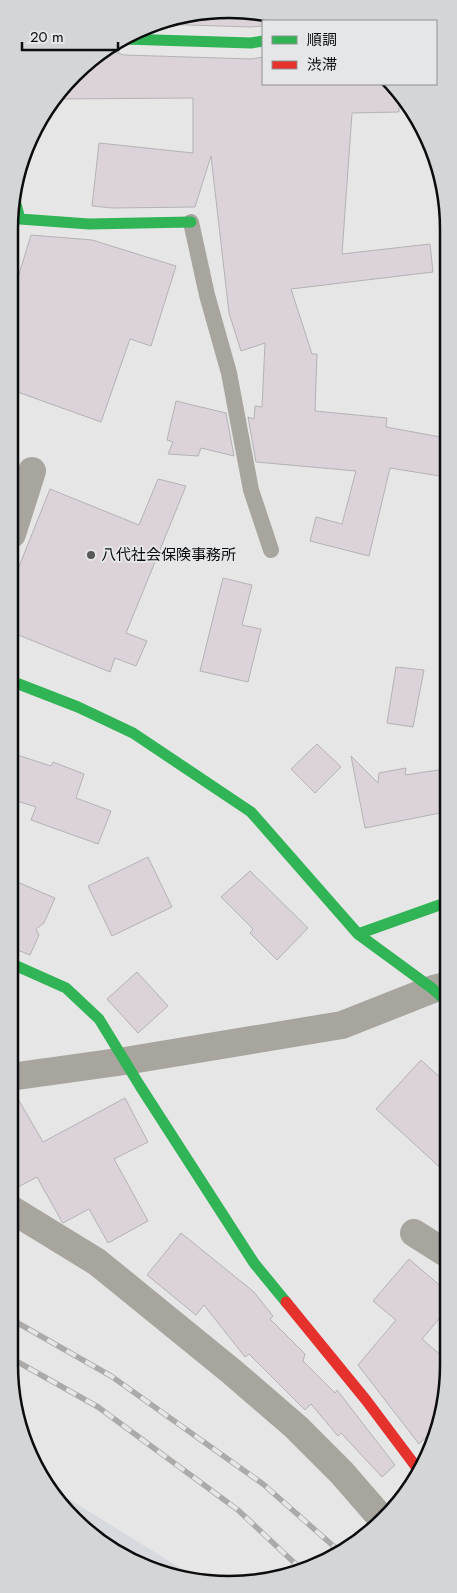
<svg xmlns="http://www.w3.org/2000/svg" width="457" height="1593" font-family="Jost,'Noto Sans JP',sans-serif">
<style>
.built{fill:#d6d9dd}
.building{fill:#dcd2da;stroke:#b3b3b4}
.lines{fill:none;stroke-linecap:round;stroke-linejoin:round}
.lane{stroke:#a7a59d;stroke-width:16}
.street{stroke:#a7a59d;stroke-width:28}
.fast{stroke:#30b455;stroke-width:11}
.jam{stroke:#e5322d;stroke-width:11}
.rail-casing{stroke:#acaaa8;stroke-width:5.5}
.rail{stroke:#e5e6e8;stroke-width:4;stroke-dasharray:11;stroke-linecap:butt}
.poi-dot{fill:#585859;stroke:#e5e6e8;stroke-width:2}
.labels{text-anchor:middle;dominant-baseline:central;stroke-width:4;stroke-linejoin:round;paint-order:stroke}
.poi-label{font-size:15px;fill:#0b0c0d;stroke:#e5e6e8;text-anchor:start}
.rim{fill:none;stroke:#0b0c0d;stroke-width:2.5}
</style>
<rect width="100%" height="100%" fill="#e6e6e7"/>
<!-- built -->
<polygon class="built" points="49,1487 200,1580 131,1561 63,1510"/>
<!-- building -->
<g class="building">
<polygon points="185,13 263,13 263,26 250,27 158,24"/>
<polygon points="110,44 115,52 124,55 251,59 263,57 263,84 394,84 399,92 399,112 352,113 342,254 430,244 433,272 291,289 312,354 317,354 315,411 387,418 386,427 446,438 446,477 390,468 369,556 310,541 316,517 342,524 356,471 256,462 248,417 254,419 255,406 262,407 265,343 241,351 229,313 211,156 195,207 113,208 92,206 99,143 193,153 193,98 53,99 106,46"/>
<polygon points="31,235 92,240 176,266 151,346 130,339 101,422 12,390 13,294"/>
<polygon points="176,401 226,413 234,456 201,448 198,456 168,454 173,442 167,440"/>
<polygon points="158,479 186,486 126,633 147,641 136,666 115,658 110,672 11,632 12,584 50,489 139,525"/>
<polygon points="223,578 252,585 242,625 261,629 248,682 200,671"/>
<polygon points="396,667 424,670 413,727 387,723"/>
<polygon points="317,744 341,767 315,793 291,769"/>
<polygon points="17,755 51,766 53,762 84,774 76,798 111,811 98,844 31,820 36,807 11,799 11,774"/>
<polygon points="351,756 378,783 379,773 406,768 405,775 445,769 445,812 365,828"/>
<polygon points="148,857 172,907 112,936 88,886"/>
<polygon points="250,871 308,928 277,960 250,933 253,929 221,897"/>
<polygon points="10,879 55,898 44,923 36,929 39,935 30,955 10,947"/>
<polygon points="137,972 168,1006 138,1033 107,999"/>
<polygon points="421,1060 445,1082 445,1172 376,1109"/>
<polygon points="10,1092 14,1092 43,1142 125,1098 148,1142 114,1159 148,1221 108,1243 89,1209 63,1223 62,1222 37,1177 9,1192"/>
<polygon points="181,1233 254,1292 273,1316 270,1319 305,1354 303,1361 335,1393 337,1390 395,1465 382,1477 341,1433 338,1436 311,1404 305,1410 249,1354 245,1357 204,1305 196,1315 147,1275"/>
<polygon points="409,1259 444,1289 444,1313 422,1339 444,1358 444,1407 436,1428 419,1444 358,1365 396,1320 373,1301"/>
</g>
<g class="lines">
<!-- lane -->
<g class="lane">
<polyline points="191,222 207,295 229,373 251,490 271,550"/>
<polyline points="120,1553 135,1562"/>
</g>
<!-- street -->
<g class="street">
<polyline points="12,534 32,471"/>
<polyline points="10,1077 125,1061 342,1025 433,989 445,986"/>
<polyline points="9,1208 97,1262 231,1371 296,1427 342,1473 381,1518"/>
<polyline points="414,1233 444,1252"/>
</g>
<!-- fast -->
<g class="fast">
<polyline points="124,39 251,43 263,41"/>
<polyline points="13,193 20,219 89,224 191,222"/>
<polyline points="11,681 78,707 133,733 251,812 358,934 433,989 445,1000"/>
<polyline points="358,934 445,903"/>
<polyline points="10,963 66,988 99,1019 140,1086 254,1263 286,1302"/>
</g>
<!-- jam -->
<polyline class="jam" points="286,1302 366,1400 420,1472"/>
<!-- rail casing -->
<g class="rail-casing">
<g id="rail">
<polyline points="9,1318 111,1376 263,1484 339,1551"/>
<polyline points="9,1357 98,1407 238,1510 303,1571"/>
</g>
</g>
<!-- rail -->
<use href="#rail" class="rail"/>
</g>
<!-- markers -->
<circle class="poi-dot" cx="91" cy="555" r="5"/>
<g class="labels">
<!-- poi labels -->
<g class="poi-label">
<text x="101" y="555">八代社会保険事務所</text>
</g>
</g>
<!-- crop -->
<path d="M0 0H457V1593H0ZM229 18H229A211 211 0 0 1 440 229V1365A211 211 0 0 1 229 1576H229A211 211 0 0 1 18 1365V229A211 211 0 0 1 229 18Z" fill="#d4d5d6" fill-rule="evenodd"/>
<path class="rim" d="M229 18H229A211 211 0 0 1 440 229V1365A211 211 0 0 1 229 1576H229A211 211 0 0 1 18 1365V229A211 211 0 0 1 229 18Z"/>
<!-- legend -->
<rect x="262" y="20" width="175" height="65" fill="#e5e6e8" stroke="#8e8f90"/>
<rect x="272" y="36" width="25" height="8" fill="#30b455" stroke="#8e8f90"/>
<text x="307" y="45" font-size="15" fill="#0b0c0d">順調</text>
<rect x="272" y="61" width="25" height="8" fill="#e5322d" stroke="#8e8f90"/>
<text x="307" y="70" font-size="15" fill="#0b0c0d">渋滞</text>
<!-- scale -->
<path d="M22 42v8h96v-8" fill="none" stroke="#0b0c0d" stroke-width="2.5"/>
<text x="30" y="42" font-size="15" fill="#0b0c0d" stroke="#e5e6e8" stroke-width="4" paint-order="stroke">20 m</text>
</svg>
